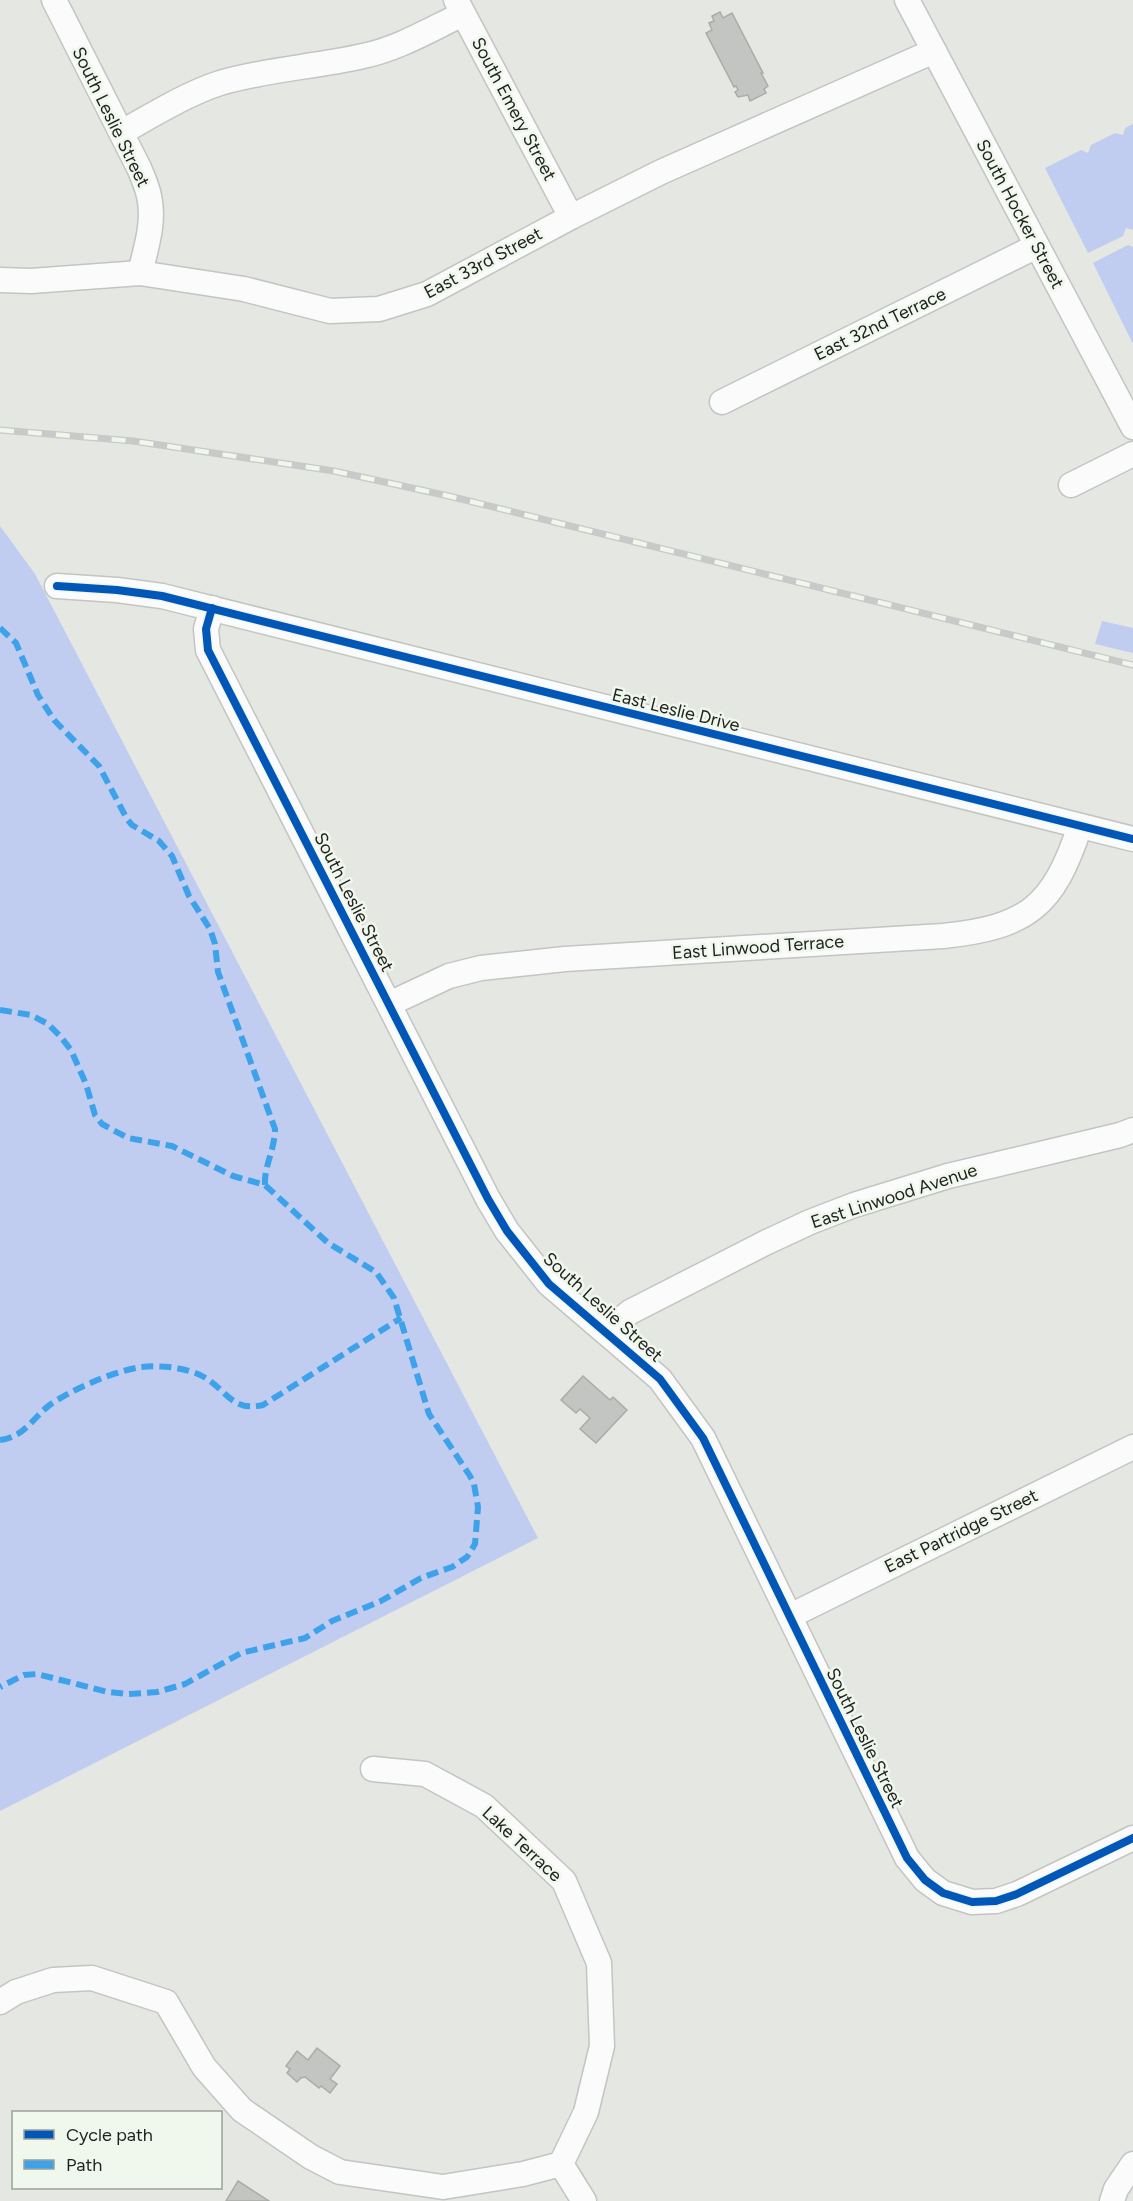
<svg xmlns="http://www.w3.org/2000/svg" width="1133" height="2201" font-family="Figtree,sans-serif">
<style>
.green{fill:#c0cdf0}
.building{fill:#c3c5c2;stroke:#aaaca8;stroke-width:1.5}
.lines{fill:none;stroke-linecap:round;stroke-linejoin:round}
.minor-casing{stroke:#c2c5c1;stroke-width:27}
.minor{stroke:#fbfbfb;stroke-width:24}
.rail-casing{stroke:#c8c9c8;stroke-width:7}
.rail{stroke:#f0f7ec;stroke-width:4.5;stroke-dasharray:14;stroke-linecap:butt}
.quiet{stroke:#3da2ea;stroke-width:6;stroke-dasharray:12 6;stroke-linecap:butt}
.cycleway-casing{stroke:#f0f7ec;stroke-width:11}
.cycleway{stroke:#0057b8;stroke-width:8}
.labels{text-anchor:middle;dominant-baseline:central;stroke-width:5;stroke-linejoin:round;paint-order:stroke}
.street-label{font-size:18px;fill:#1e211d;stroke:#f0f7ec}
</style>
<rect width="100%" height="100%" fill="#e4e7e2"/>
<!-- green -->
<g class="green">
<polygon points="1133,124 1133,230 1126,228 1123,236 1088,253 1045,168 1081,150 1088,153 1091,145 1115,133 1123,135 1125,128"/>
<polygon points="1128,245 1133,247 1133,344 1093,263"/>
<polygon points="0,526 35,574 538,1538 0,1811"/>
<polygon points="1102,621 1133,628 1133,653 1095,644"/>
</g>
<!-- building -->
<g class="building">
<polygon points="720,12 723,18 732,13 763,73 761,73 768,86 764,89 766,93 750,101 748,95 738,97 735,92 738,90 736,86 734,87 706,33 712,30 709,23 714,21 712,16"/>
<polygon points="583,1376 610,1400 613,1397 627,1410 596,1443 580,1429 590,1418 580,1409 576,1413 561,1400"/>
<polygon points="317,2048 340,2066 330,2079 337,2084 330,2093 321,2086 319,2088 305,2077 301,2078 297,2082 287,2073 290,2069 286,2066 297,2051 308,2060"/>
<polygon points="238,2181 269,2201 226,2201"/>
</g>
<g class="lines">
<!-- minor casing -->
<g class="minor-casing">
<g id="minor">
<path d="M54,0L139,168C143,177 147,186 149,196C155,221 146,248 140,273"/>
<polyline points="456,0 571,217"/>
<polyline points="907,0 1133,427"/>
<path d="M122,132C153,115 186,94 220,83C267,69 315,67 363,56C398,49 431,29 463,14"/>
<polyline points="0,280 31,281 140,273 244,289 330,311 379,309 427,294 571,217 661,172 934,51"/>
<polyline points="722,402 1037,246"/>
<polyline points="1071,485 1133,454"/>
<polyline points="57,586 117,590 162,596 1133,839"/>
<polyline points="212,608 206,629 208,650 488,1199 507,1231 549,1284 660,1379 703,1438 907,1858 925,1880 943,1893 972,1902 996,1901 1017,1894 1133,1838"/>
<path d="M389,1004L449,976L481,968L565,959L943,936C1028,927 1053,907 1080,826"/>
<polyline points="606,1332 630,1312 767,1242 810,1222 854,1205 948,1176 1120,1135 1133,1130"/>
<polyline points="790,1616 1133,1447"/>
<polyline points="373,1769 425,1774 484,1806 564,1881 599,1963 602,2046 586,2112 561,2164"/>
<polyline points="0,2002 16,1992 53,1980 92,1978 166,2002 204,2067 242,2110 311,2157 340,2172 443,2187 523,2174 561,2164"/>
<polyline points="561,2164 584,2201"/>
<polyline points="1112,2201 1116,2189 1133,2164"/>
</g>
</g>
<!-- minor -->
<use href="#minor" class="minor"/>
<!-- rail casing -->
<g class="rail-casing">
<polyline id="rail" points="0,430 133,441 334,471 453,497 1133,665"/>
</g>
<!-- rail -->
<use href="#rail" class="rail"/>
<!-- quiet -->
<g class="quiet">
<path d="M0,628L16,643L38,695L54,720L99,766L127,819L132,825L159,841L172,856L189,896L210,929L215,944L218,972L275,1129C275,1149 264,1166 265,1185"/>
<polyline points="0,1010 31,1015 48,1024 60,1036 71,1050 86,1084 95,1115 102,1124 128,1138 172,1146 233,1176 265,1185 328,1243 376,1272 394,1298 429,1414 470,1476 474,1484 478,1507 475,1544 467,1557 452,1567 421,1578 381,1601 332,1621 305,1638 241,1653 185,1684 157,1692 129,1694 108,1692 37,1674 24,1675 0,1687"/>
<path d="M0,1440C25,1437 33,1417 51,1404C73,1389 114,1371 141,1367C160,1365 186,1367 204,1377C227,1390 231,1412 263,1405L401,1318"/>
</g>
<!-- cycleway casing -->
<g class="cycleway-casing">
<g id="cycleway">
<polyline points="57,586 117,590 162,596 1133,839"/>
<polyline points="212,608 206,629 208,650 488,1199 507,1231 549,1284 660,1379 703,1438 907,1858 925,1880 943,1893 972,1902 996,1901 1017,1894 1133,1838"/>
</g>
</g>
<!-- cycleway -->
<use href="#cycleway" class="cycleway"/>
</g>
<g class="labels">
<!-- street labels -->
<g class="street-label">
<text transform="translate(514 109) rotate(62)">South Emery Street</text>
<text transform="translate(111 117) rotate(64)">South Leslie Street</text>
<text transform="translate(1020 214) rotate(62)">South Hocker Street</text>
<text transform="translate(483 263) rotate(-28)">East 33rd Street</text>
<text transform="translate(880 324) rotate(-26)">East 32nd Terrace</text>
<text transform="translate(676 710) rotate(14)">East Leslie Drive</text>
<text transform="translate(354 902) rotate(63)">South Leslie Street</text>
<text transform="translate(758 947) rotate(-4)">East Linwood Terrace</text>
<text transform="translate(894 1196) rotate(-18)">East Linwood Avenue</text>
<text transform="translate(603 1307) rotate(42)">South Leslie Street</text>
<text transform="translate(961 1531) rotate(-26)">East Partridge Street</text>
<text transform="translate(865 1738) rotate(64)">South Leslie Street</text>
<text transform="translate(522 1844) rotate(43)">Lake Terrace</text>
</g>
</g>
<!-- legend -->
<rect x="12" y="2111" width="210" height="78" fill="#f0f7ec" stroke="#9ca199" stroke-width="1.5"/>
<rect x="24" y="2130" width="30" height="9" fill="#0057b8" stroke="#9ca199" stroke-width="1.5"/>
<text x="66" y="2141" font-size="18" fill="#1e211d">Cycle path</text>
<rect x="24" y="2160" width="30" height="9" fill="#3da2ea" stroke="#9ca199" stroke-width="1.5"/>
<text x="66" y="2171" font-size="18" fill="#1e211d">Path</text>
</svg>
